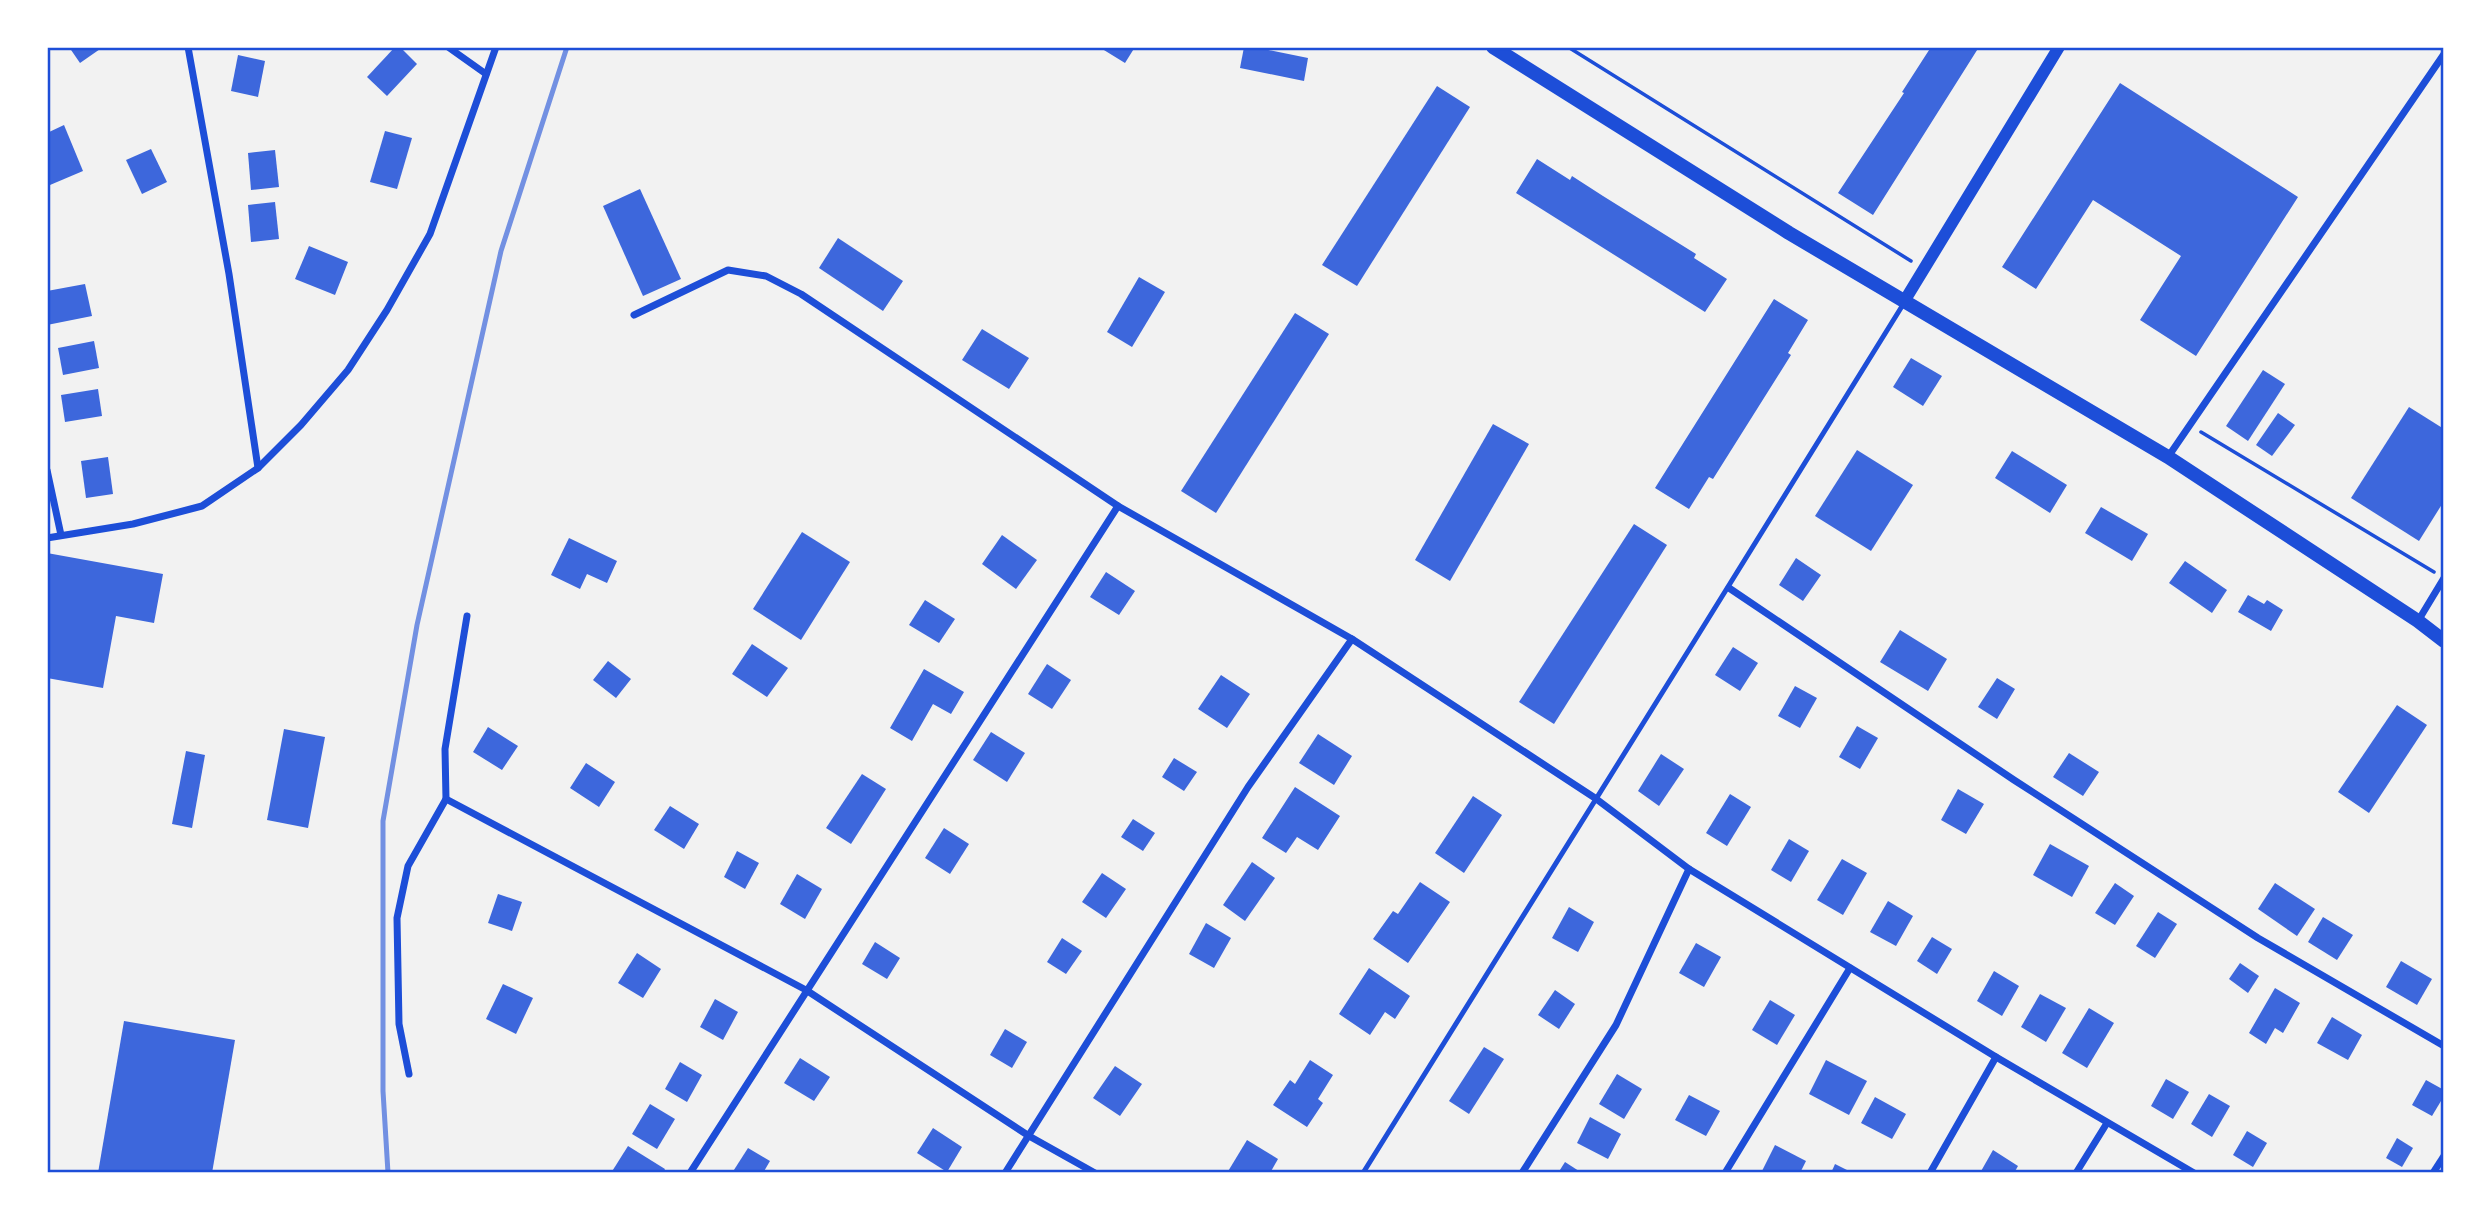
<svg xmlns="http://www.w3.org/2000/svg" width="2491" height="1220" font-family="'Source Sans 3',sans-serif">
<style>
.building{fill:#3d67dc}
.lines{fill:none;stroke-linecap:round;stroke-linejoin:round}
.path{stroke:#1d4ed8;stroke-width:3.5}
.service{stroke:#1d4ed8;stroke-width:5}
.minor{stroke:#1d4ed8;stroke-width:7}
.tertiary{stroke:#1d4ed8;stroke-width:12}
.secondary{stroke:#1d4ed8;stroke-width:14}
.rail{stroke:#7290e2;stroke-width:5}
.neatline{fill:none;stroke:#1d4ed8;stroke-width:2.5}
</style>
<rect width="100%" height="100%" fill="#f2f2f2"/>
<!-- building -->
<g class="building">
<polygon points="69,47 103,47 80,63"/>
<polygon points="395,47 400,47 417,64 387,96 367,77"/>
<polygon points="1099,47 1135,47 1125,63"/>
<polygon points="1244,47 1254,47 1308,58 1304,81 1240,68"/>
<polygon points="1931,47 1979,47 1873,215 1838,193 1904,93 1902,92"/>
<polygon points="238,55 265,61 258,97 231,91"/>
<polygon points="2120,83 2298,197 2196,356 2140,320 2181,256 2093,200 2036,289 2002,267"/>
<polygon points="1437,86 1470,107 1357,286 1322,265"/>
<polygon points="64,125 83,171 50,185 47,179 47,133"/>
<polygon points="385,131 412,138 397,189 370,182"/>
<polygon points="151,149 167,182 142,194 126,160"/>
<polygon points="275,150 279,187 251,190 248,153"/>
<polygon points="1537,159 1570,180 1572,176 1603,196 1696,254 1694,258 1727,279 1705,312 1516,193"/>
<polygon points="640,189 681,279 643,296 603,206"/>
<polygon points="275,202 279,239 251,242 248,205"/>
<polygon points="838,238 903,281 883,311 819,268"/>
<polygon points="309,246 348,262 335,295 295,279"/>
<polygon points="1139,277 1165,292 1132,347 1107,332"/>
<polygon points="85,284 92,316 47,325 47,291"/>
<polygon points="1774,299 1808,320 1788,353 1791,355 1713,479 1709,477 1689,509 1655,488"/>
<polygon points="1295,313 1329,334 1216,513 1181,491"/>
<polygon points="982,329 1029,358 1009,389 962,360"/>
<polygon points="94,341 99,368 63,375 58,348"/>
<polygon points="1911,358 1942,376 1923,406 1893,387"/>
<polygon points="2263,370 2285,384 2248,441 2226,426"/>
<polygon points="98,389 102,416 65,422 61,395"/>
<polygon points="2409,407 2444,429 2444,501 2419,541 2351,498"/>
<polygon points="2278,413 2295,425 2272,456 2256,445"/>
<polygon points="1493,424 1529,444 1450,581 1415,560"/>
<polygon points="1857,450 1913,485 1871,551 1815,516"/>
<polygon points="2012,451 2067,485 2050,513 1995,478"/>
<polygon points="108,457 113,494 86,498 81,461"/>
<polygon points="2101,507 2148,534 2132,561 2085,533"/>
<polygon points="1634,524 1667,545 1554,724 1519,702"/>
<polygon points="802,532 850,562 801,640 753,609"/>
<polygon points="1002,535 1037,560 1016,589 982,564"/>
<polygon points="569,538 617,561 607,583 587,574 580,589 551,575"/>
<polygon points="47,553 163,574 154,623 116,616 103,688 47,678"/>
<polygon points="1796,558 1821,575 1803,601 1779,585"/>
<polygon points="2185,561 2227,590 2212,613 2169,583"/>
<polygon points="1106,572 1135,591 1119,615 1090,597"/>
<polygon points="2248,595 2264,604 2267,600 2283,610 2271,631 2238,612"/>
<polygon points="925,600 955,619 939,643 909,625"/>
<polygon points="1900,630 1947,659 1928,691 1880,662"/>
<polygon points="752,644 788,668 767,697 732,674"/>
<polygon points="1733,647 1758,663 1740,691 1715,675"/>
<polygon points="608,661 631,679 616,698 593,680"/>
<polygon points="1047,664 1071,680 1052,709 1028,694"/>
<polygon points="924,669 964,692 951,714 933,704 912,741 890,728"/>
<polygon points="1221,675 1250,694 1227,728 1198,709"/>
<polygon points="1997,678 2015,689 1997,719 1978,707"/>
<polygon points="1795,686 1817,698 1800,728 1778,716"/>
<polygon points="2397,705 2427,725 2369,813 2338,792"/>
<polygon points="1857,726 1878,738 1860,769 1839,757"/>
<polygon points="488,727 518,746 502,770 473,752"/>
<polygon points="284,729 325,737 308,828 267,820"/>
<polygon points="991,732 1025,753 1007,782 973,760"/>
<polygon points="1318,734 1352,756 1334,785 1299,763"/>
<polygon points="186,751 205,755 192,828 172,824"/>
<polygon points="2069,753 2099,772 2083,796 2053,777"/>
<polygon points="1661,754 1684,769 1659,806 1638,791"/>
<polygon points="1174,758 1197,772 1184,791 1162,777"/>
<polygon points="586,763 615,782 599,807 570,788"/>
<polygon points="862,774 886,789 851,844 826,828"/>
<polygon points="1295,787 1340,816 1318,850 1297,837 1286,853 1262,838"/>
<polygon points="1958,789 1984,804 1966,834 1941,820"/>
<polygon points="1730,794 1751,807 1727,846 1706,833"/>
<polygon points="1473,796 1502,815 1464,873 1435,853"/>
<polygon points="670,806 699,824 684,849 654,830"/>
<polygon points="1133,819 1155,833 1143,851 1121,837"/>
<polygon points="944,828 969,844 950,874 925,858"/>
<polygon points="1789,839 1809,851 1791,882 1771,870"/>
<polygon points="2050,844 2089,866 2072,897 2033,875"/>
<polygon points="737,851 759,863 745,889 724,877"/>
<polygon points="1842,859 1867,873 1843,915 1817,900"/>
<polygon points="1252,862 1275,878 1245,921 1223,905"/>
<polygon points="1102,873 1126,889 1106,918 1082,902"/>
<polygon points="797,874 822,889 805,919 780,904"/>
<polygon points="1420,882 1450,902 1408,963 1373,939 1393,911 1398,914"/>
<polygon points="2115,883 2134,896 2115,925 2095,913"/>
<polygon points="2275,883 2315,909 2297,936 2258,909"/>
<polygon points="498,894 522,902 512,931 488,923"/>
<polygon points="1888,901 1913,916 1896,946 1870,932"/>
<polygon points="1569,907 1594,922 1578,952 1552,938"/>
<polygon points="2158,912 2177,924 2155,958 2136,946"/>
<polygon points="2323,917 2353,935 2337,960 2308,942"/>
<polygon points="1206,923 1231,938 1214,968 1189,954"/>
<polygon points="1932,937 1952,949 1937,974 1917,961"/>
<polygon points="1062,938 1082,951 1066,974 1047,962"/>
<polygon points="875,942 900,958 887,979 862,964"/>
<polygon points="1696,943 1721,957 1704,987 1679,973"/>
<polygon points="637,953 661,969 643,998 618,983"/>
<polygon points="2401,961 2432,979 2417,1005 2386,987"/>
<polygon points="2240,963 2259,976 2248,993 2229,979"/>
<polygon points="1369,968 1410,996 1395,1019 1385,1012 1370,1035 1339,1014"/>
<polygon points="1994,971 2019,986 2002,1016 1977,1001"/>
<polygon points="503,984 533,998 516,1034 486,1019"/>
<polygon points="2275,988 2300,1003 2283,1033 2275,1028 2266,1044 2249,1033"/>
<polygon points="1555,990 1575,1004 1559,1029 1538,1015"/>
<polygon points="2040,994 2066,1008 2046,1042 2021,1027"/>
<polygon points="715,999 738,1012 723,1040 700,1027"/>
<polygon points="1770,1000 1795,1015 1777,1045 1752,1030"/>
<polygon points="2089,1008 2114,1023 2087,1068 2062,1053"/>
<polygon points="2332,1017 2362,1035 2348,1060 2317,1043"/>
<polygon points="124,1021 235,1040 212,1173 98,1173"/>
<polygon points="1005,1029 1027,1042 1012,1068 990,1055"/>
<polygon points="1484,1047 1504,1059 1469,1114 1449,1101"/>
<polygon points="800,1058 830,1077 814,1101 784,1083"/>
<polygon points="1310,1060 1333,1075 1318,1099 1323,1103 1307,1127 1273,1105 1290,1080 1295,1084"/>
<polygon points="1826,1060 1867,1081 1849,1115 1809,1094"/>
<polygon points="680,1062 702,1075 687,1102 665,1089"/>
<polygon points="1115,1066 1142,1084 1120,1116 1093,1098"/>
<polygon points="1617,1074 1642,1089 1624,1119 1599,1104"/>
<polygon points="2166,1079 2189,1092 2173,1119 2151,1106"/>
<polygon points="2426,1080 2444,1090 2444,1096 2432,1116 2412,1105"/>
<polygon points="2209,1094 2230,1106 2212,1137 2191,1124"/>
<polygon points="1689,1095 1720,1111 1706,1136 1675,1120"/>
<polygon points="1875,1097 1906,1114 1892,1139 1861,1123"/>
<polygon points="650,1104 675,1119 657,1149 632,1134"/>
<polygon points="1590,1117 1621,1134 1608,1159 1577,1143"/>
<polygon points="933,1128 962,1147 947,1172 917,1153"/>
<polygon points="2247,1131 2267,1143 2253,1167 2233,1155"/>
<polygon points="2397,1138 2413,1148 2402,1167 2386,1158"/>
<polygon points="1247,1140 1278,1159 1270,1173 1227,1173"/>
<polygon points="1775,1145 1806,1161 1800,1173 1765,1173 1762,1171"/>
<polygon points="628,1146 665,1169 663,1173 611,1173"/>
<polygon points="748,1148 770,1161 763,1173 732,1173"/>
<polygon points="1993,1150 2018,1166 2014,1173 1980,1173"/>
<polygon points="1565,1162 1582,1173 1558,1173"/>
<polygon points="1835,1164 1853,1173 1831,1173"/>
</g>
<g class="lines">
<!-- path -->
<g class="path">
<polyline points="1568,47 1911,261"/>
<polyline points="2201,432 2434,572"/>
</g>
<!-- service -->
<path class="service" d="M1363,1173C1543,882 1725,594 1904,303"/>
<!-- minor -->
<g class="minor">
<polyline points="188,47 229,274 258,468"/>
<polyline points="448,47 486,74"/>
<polyline points="634,315 728,270 766,276 801,294 1118,506 1352,639 1595,798 1689,869 1996,1057 2194,1173"/>
<polyline points="2168,457 2444,54"/>
<polyline points="47,470 61,535"/>
<polyline points="47,538 133,524 202,506 258,468 301,425 348,370 387,310 430,234 496,47"/>
<polyline points="1729,588 2014,780 2258,938 2444,1046"/>
<polyline points="2418,621 2444,578"/>
<polyline points="446,799 806,990 1029,1136 1095,1173"/>
<polyline points="409,1074 399,1024 397,918 408,866 446,799 445,749 467,616"/>
<polyline points="690,1173 1118,506"/>
<polyline points="1005,1173 1248,787 1352,639"/>
<polyline points="1522,1173 1616,1025 1689,869"/>
<polyline points="1725,1173 1850,968"/>
<polyline points="1930,1173 1996,1057"/>
<polyline points="2076,1173 2107,1123"/>
<polyline points="2433,1173 2444,1156"/>
</g>
<!-- tertiary -->
<polyline class="tertiary" points="1905,300 2059,47"/>
<!-- secondary -->
<polyline class="secondary" points="1493,47 1789,233 2168,457 2418,621 2444,641"/>
<!-- rail -->
<polyline class="rail" points="388,1173 383,1091 383,821 417,625 501,251 567,47"/>
</g>
<!-- border -->
<rect width="2491" height="1220" fill="none" stroke="#ffffff" stroke-width="98"/>
<rect x="49" y="49" width="2393" height="1122" class="neatline"/>
</svg>
